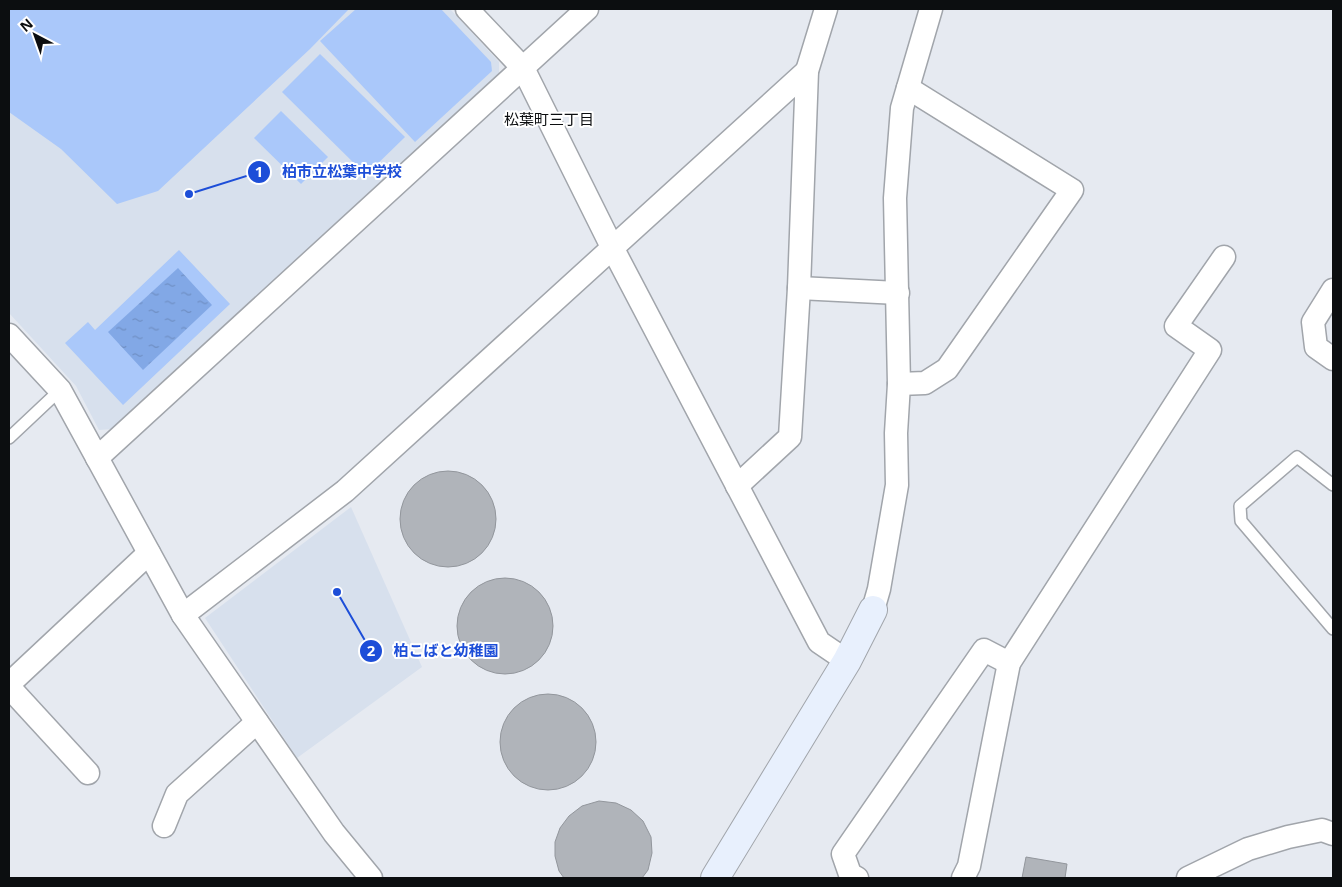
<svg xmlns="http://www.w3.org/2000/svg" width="1342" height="887" font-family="'Noto Sans','Noto Sans JP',sans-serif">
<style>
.built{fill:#d7e0ed}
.park{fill:#aac8fa}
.water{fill:url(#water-ripples)}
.building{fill:#b0b4ba;stroke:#92969c}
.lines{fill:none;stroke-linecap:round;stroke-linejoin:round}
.lane-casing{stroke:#a1a5ab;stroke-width:14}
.street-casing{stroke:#a1a5ab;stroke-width:25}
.secondary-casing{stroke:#a1a5ab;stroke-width:30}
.lane{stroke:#fff;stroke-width:11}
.street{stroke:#fff;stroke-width:22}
.secondary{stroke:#e8f0fd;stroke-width:28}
.labels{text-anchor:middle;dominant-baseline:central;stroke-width:4;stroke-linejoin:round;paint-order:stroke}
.neighbourhood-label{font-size:15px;fill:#0c0e10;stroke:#fff}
.leader{fill:none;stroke:#1d4ed8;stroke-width:2}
.callout-dot{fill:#1d4ed8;stroke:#fff;stroke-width:2}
.mark-label{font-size:15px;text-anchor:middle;font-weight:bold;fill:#fff}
.callout-label{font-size:15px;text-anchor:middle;font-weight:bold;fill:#1d4ed8;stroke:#fff;stroke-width:4;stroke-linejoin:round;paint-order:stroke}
</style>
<defs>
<pattern id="water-ripples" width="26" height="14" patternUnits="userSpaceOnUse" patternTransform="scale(1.25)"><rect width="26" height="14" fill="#82a8e6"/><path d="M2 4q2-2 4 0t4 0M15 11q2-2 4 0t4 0" fill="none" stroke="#6f8fc4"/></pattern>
</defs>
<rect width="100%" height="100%" fill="#e6eaf1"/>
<!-- built -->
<g class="built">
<polygon points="9,9 450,9 499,62 499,75 112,429 99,430 76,386 9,313"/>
<polygon points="351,507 422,667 297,758 205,618"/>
</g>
<!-- park -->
<g class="park">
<polygon points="9,9 349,9 310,49 158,191 117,204 61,149 9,112"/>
<polygon points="356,9 441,9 491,62 492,71 415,142 320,41"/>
<polygon points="320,54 405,137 366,175 282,92"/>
<polygon points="281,111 328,157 301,184 254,138"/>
<polygon points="179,250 230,304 123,405 65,343 88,322 95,330"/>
</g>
<!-- water -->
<polygon class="water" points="178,268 212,305 143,370 108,332"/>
<!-- building -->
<g class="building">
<circle cx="448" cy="519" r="48"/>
<circle cx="505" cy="626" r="48"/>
<circle cx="548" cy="742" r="48"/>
<polygon points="599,801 616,803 631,810 643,821 651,837 652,853 648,870 642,878 564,878 559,871 555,856 555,842 560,828 569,816 582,806"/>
<polygon points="1026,857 1067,864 1065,878 1022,878"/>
</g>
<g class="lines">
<!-- lane casing -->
<g class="lane-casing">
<g id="lane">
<polyline points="9,438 60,390"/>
<polyline points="1333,485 1297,457 1240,506 1241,521 1333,629"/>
</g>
</g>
<!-- street casing -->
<g class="street-casing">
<g id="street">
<polyline points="467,9 523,68 613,249 819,642 847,661"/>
<polyline points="799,288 898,293"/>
<polyline points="1333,290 1313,322 1316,347 1333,359"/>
<polyline points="9,335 60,390 183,615 334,833 371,878"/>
<polyline points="899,384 925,383 947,369 1072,190 908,88"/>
<polyline points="97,458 587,9"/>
<polyline points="737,486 790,437 799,288 807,71 826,9"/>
<polyline points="873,610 879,589 897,485 896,433 899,384 895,198 902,108 931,9"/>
<polyline points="183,615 345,491 807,71"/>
<polyline points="9,684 149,553"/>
<polyline points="9,687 88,773"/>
<polyline points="164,826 177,794 257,722"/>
<polyline points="857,878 850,874 843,854 984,650 1009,663"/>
<polyline points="963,878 969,866 1009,663 1210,350 1176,326 1224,257"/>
<polyline points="1188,878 1248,849 1288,837 1322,830 1333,834"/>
</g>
</g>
<!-- secondary casing -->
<g class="secondary-casing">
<polyline id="secondary" points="715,878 847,661 873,610"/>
</g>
<!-- lane -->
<use href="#lane" class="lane"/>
<!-- street -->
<use href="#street" class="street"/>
<!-- secondary -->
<use href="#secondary" class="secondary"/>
</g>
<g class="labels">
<!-- neighbourhood labels -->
<g class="neighbourhood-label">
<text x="549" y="119">松葉町三丁目</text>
</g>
</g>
<!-- callouts -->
<path class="leader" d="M189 194L259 172M337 592L371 651"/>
<g class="callout-dot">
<circle cx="189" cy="194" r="5"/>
<circle cx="337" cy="592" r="5"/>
<circle cx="259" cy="172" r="12"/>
<circle cx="371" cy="651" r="12"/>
</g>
<g class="mark-label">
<text x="259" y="177">1</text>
<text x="371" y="656">2</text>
</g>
<g class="callout-label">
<text x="342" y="177">柏市立松葉中学校</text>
<text x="446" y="656">柏こばと幼稚園</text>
</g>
<!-- border -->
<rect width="1342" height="887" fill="none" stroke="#0c0e10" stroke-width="20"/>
<!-- north arrow -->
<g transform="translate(35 35) rotate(319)" stroke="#ffffff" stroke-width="4" paint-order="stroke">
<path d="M0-4L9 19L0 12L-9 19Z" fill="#0c0e10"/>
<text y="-8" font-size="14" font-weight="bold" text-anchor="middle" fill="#0c0e10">N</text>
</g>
</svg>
